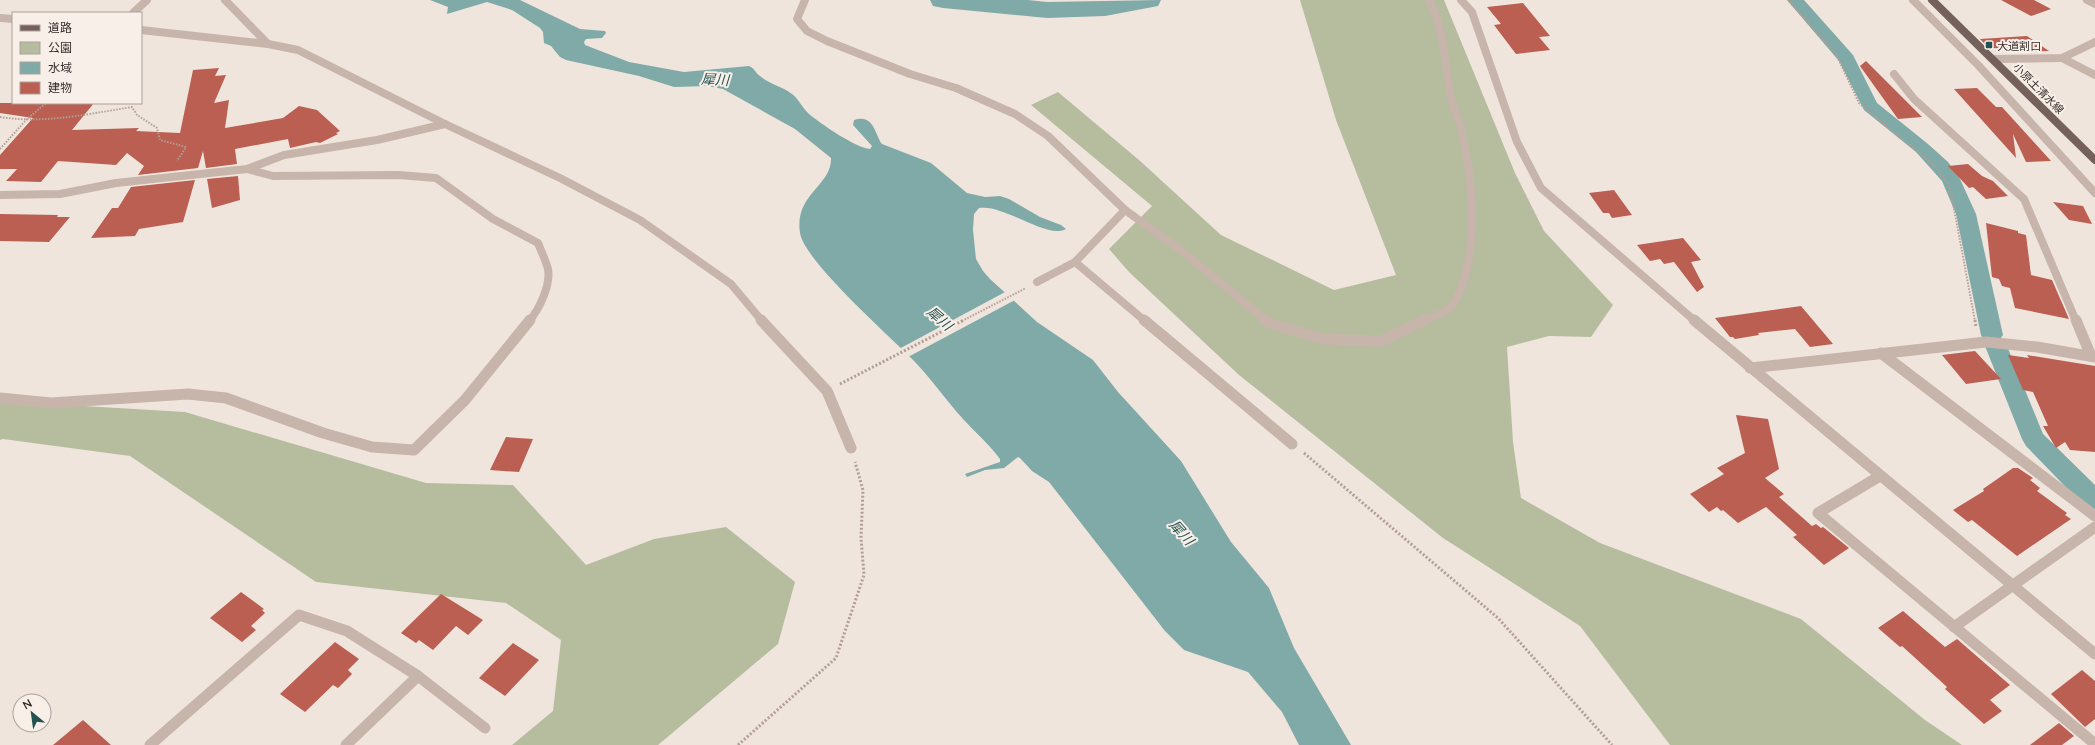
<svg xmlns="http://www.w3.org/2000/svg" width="2095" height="745" font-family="Lato,'Noto Sans JP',sans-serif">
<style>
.green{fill:#b6bd9f}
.water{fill:#7faaa7}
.pier{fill:#f0e5dd}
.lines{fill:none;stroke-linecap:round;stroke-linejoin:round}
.canal{fill:#7faaa7;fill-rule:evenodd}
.river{fill:#7faaa7;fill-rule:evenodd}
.building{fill:#ba5f51}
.path-far1{stroke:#b29e95;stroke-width:2;stroke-dasharray:1.5 1.5;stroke-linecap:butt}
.path{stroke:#b29e95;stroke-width:3;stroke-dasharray:2 2;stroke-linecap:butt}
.minor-far1{stroke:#c7b4aa;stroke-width:8}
.minor{stroke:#c7b4aa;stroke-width:11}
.major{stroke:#75615c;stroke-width:8}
.poi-dot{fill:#235250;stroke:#f8efe9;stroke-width:1.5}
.labels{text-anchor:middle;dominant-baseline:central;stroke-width:4;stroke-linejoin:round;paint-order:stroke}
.far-poi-label{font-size:11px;fill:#352b29;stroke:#f8efe9;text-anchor:start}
.far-street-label{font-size:11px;fill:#352b29;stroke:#f8efe9}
.water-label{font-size:14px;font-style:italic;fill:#235250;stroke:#f8efe9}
</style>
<rect width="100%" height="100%" fill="#f0e5dd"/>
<!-- green -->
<g class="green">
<polygon points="1300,0 1444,0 1515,173 1544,231 1613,305 1591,337 1549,336 1507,347 1513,442 1521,498 1600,543 1801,619 1925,720 1962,745 1670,745 1580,626 1443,538 1239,375 1129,272 1109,249 1152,206 1031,105 1058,92 1139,160 1221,235 1334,290 1396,275 1336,120"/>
<polygon points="0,401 185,412 426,483 513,485 586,565 654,539 726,527 795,582 778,644 658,745 512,745 553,711 561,640 506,603 316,582 130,456 3,439 0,440"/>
</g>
<!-- water -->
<path class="water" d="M430,0H520L580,29L605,31L606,33L602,38L586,39L584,42L585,45L629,62L684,72L749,66C755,68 755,73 760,76C769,84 782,86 792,94C799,99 802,108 809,114C821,124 856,148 870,149L872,146L853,125L854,120C874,113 875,135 882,144L931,163L967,193L985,197L1000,196L1009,199L1040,217L1061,225L1066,229C1047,240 1005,204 979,208L974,214L973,230L976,259L983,271L990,279L1037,322L1093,360L1118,392L1181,461L1231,542L1269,588L1294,648L1351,745H1299L1282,712L1248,672L1184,650L1165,631L1049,482L1032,471L1020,458L1018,457L1004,468L985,470L967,477L965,474L997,463L1000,462V459C989,444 975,432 963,419C944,398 928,374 908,355C886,333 804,260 800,233C794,194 832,186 831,158L795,129L723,89L708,86L674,87L639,76L566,60L560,57L551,46L544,43L543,32L540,28L512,10L487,2L447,14L448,7Z"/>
<!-- pier -->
<polygon class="pier" points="1007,291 1015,300 908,357 899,349"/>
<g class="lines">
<!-- canal -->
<polygon class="canal" points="1787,0 1804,0 1853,55 1877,103 1928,144 1948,162 1960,179 1976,214 2003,335 2000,339 2004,340 2007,346 2043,434 2095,485 2095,511 2086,508 2026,446 2022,439 1985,346 1988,342 1984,341 1981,335 1956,214 1942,181 1916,152 1864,110 1839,61"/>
<!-- river -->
<polygon class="river" points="930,0 1028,0 1047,2 1161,0 1158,6 1105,16 1047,18 943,8 933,6"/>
</g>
<!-- building -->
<g class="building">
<polygon points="2001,0 2034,0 2051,9 2031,16"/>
<polygon points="1523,3 1550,36 1539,37 1550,50 1516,54 1494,25 1501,24 1487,7"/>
<polygon points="2027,36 2049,51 2020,52 1988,47 1980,39"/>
<polygon points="1866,61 1922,117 1898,119 1860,66"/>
<polygon points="219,68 215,76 226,75 214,103 229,100 225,128 283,118 299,106 317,110 340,131 336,133 338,134 320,143 316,142 290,148 288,139 235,149 237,164 206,168 203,151 198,168 138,175 144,166 127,153 116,165 58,161 41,182 6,181 17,169 0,169 0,155 33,118 0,113 0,103 94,103 72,130 139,128 136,131 180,133 193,70"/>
<polygon points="1977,88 1996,107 2002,107 2051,161 2026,162 2013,134 2016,158 1954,89"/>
<polygon points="1968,164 1982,176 1993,181 2008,196 1986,199 1973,187 1969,188 1948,166"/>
<polygon points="238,176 240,200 212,208 207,179"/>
<polygon points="195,180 183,222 139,229 135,236 91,238 112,208 118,208 131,187"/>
<polygon points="1614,190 1632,215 1612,218 1609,213 1603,213 1589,193"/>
<polygon points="2053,202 2083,206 2092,224 2069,220"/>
<polygon points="0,214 58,215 57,217 70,217 49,242 0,241"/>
<polygon points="1986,223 2018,231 2018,233 2026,235 2031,275 2052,280 2069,319 2015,308 2010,288 2002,286 1999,279 1992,277"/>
<polygon points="1683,238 1701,260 1691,262 1704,287 1697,292 1674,262 1664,264 1660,259 1650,261 1637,245"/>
<polygon points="1801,306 1833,344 1810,347 1795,329 1758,333 1759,335 1735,339 1733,337 1730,337 1715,318"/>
<polygon points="1975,351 2001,379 1966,384 1942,355"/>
<polygon points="2008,355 2029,358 2027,355 2095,366 2095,452 2070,450 2065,442 2056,448 2043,426 2048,426 2033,392 2023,390"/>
<polygon points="1736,415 1768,419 1779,469 1765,478 1784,494 1779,497 1812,526 1816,524 1821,528 1823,527 1849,548 1824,565 1793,537 1797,535 1766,507 1738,523 1723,510 1721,511 1717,507 1709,512 1690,494 1724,474 1717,468 1745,453"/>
<polygon points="506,437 533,439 519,472 490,470"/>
<polygon points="2013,468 2018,468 2033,478 2030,480 2040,488 2037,491 2067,513 2065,515 2071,519 2017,556 1972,520 1968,522 1953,510 1984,491 1983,489"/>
<polygon points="241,592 264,609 262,610 265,613 251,626 256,630 242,642 210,618"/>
<polygon points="441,594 483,620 468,635 456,626 433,650 419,640 416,643 401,633"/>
<polygon points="1903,611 1945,647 1957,639 2010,685 1990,700 2002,711 1984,724 1945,689 1947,687 1902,646 1900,647 1878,628"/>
<polygon points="335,642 359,659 348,670 352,674 338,688 333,685 305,712 280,694"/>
<polygon points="513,643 539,660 505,696 479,678"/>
<polygon points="2082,670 2095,681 2095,719 2085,727 2051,694"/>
<polygon points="83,720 111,745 53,745"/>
<polygon points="2059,723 2074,736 2062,745 2030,745"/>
</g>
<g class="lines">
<!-- path-far1 -->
<g class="path-far1">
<polyline points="1788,0 1836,54 1859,103 1935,166 1950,187 1975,321"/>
<path d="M0,117C45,124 88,114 132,107L137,115L157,128L160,140L186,147L177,161"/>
<polyline points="0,149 26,120 46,103"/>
<polyline points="962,321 1026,288"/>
</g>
<!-- path -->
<g class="path">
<polyline points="1975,320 1976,327"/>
<polyline points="840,384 964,320"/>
<polyline points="1304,453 1498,618 1612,745"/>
<polyline points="738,745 836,658 864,575 861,538 863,490 855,462"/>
</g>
<!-- minor-far1 -->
<g class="minor-far1">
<polyline points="225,0 268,44 298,50 445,124 560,178 640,220 731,284 762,321"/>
<polyline points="805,0 797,19 807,31 827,41 910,74 956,88 1015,114 1048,136 1125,210 1182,251 1267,321"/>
<polyline points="1461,0 1472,12 1517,142 1541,188 1695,321"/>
<polyline points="1913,0 1978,65 2095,193"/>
<polyline points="2087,0 2095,4"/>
<polyline points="133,13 147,0"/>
<polyline points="0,18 13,19"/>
<polyline points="141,30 268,44"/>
<polyline points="2062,58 2095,75"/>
<polyline points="1994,59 2062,58 2095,42"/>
<polyline points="1894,74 1914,99 2024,199 2076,321"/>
<path d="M247,169L273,176L399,175L436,178L493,219L538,243C541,251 546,261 548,269C551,285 539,310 529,321"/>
<polyline points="0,195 60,194 116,183 247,169 284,155 377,140 445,124"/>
<polyline points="1075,262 1145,321"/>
<polyline points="1037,282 1075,262 1125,210"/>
<path d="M1423,321C1430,317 1447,313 1452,306C1481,263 1473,177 1461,128C1458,118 1453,108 1451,97C1444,64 1445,30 1429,0"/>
</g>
<!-- minor -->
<g class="minor">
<polyline points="761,320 827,391 851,448"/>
<polyline points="1144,320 1292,444"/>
<polyline points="1265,320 1269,323 1322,339 1382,341 1425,320"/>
<polyline points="1694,320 2095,654"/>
<polyline points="2076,320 2091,356"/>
<polyline points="1881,353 2095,516"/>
<polyline points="1750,368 1986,342 2037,347 2095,357"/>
<polyline points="0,398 51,403 188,394 226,398 323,433 372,447 414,450 465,400 530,320"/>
<polyline points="1880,476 1818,513 2095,744"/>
<polyline points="1954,627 2095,527"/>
<polyline points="150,745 299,615 347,631 418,676 485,728"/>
<polyline points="346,745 418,676"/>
</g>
<!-- major -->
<polyline class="major" points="1932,0 2095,160"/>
</g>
<!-- markers -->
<rect class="poi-dot" x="1985" y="41" width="8" height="8" rx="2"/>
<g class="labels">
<!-- far-poi labels -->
<g class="far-poi-label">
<text x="1997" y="45">大道割口</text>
</g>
<!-- far-street labels -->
<g class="far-street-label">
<text transform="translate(2039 88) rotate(45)">小原土清水線</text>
</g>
<!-- water labels -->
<g class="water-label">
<text transform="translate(715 79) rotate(3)">犀川</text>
<text transform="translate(940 318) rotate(41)">犀川</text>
<text transform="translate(1182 532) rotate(48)">犀川</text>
</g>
</g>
<!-- legend -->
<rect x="12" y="12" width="130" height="92" fill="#f8efe9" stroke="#aaa19c"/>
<rect x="20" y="25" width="20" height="6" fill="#75615c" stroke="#aaa19c"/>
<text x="48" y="32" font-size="12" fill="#352b29">道路</text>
<rect x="20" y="42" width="20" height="12" fill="#b6bd9f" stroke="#aaa19c"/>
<text x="48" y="52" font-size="12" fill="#352b29">公園</text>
<rect x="20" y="62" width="20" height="12" fill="#7faaa7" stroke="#aaa19c"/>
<text x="48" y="72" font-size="12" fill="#352b29">水域</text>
<rect x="20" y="82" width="20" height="12" fill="#ba5f51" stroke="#aaa19c"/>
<text x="48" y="92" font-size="12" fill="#352b29">建物</text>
<!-- north arrow -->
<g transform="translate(32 713) rotate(331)"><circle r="19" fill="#f8efe9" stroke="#aaa19c"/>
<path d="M0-3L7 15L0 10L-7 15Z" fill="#235250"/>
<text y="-6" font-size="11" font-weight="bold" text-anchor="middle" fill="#352b29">N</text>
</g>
</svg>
